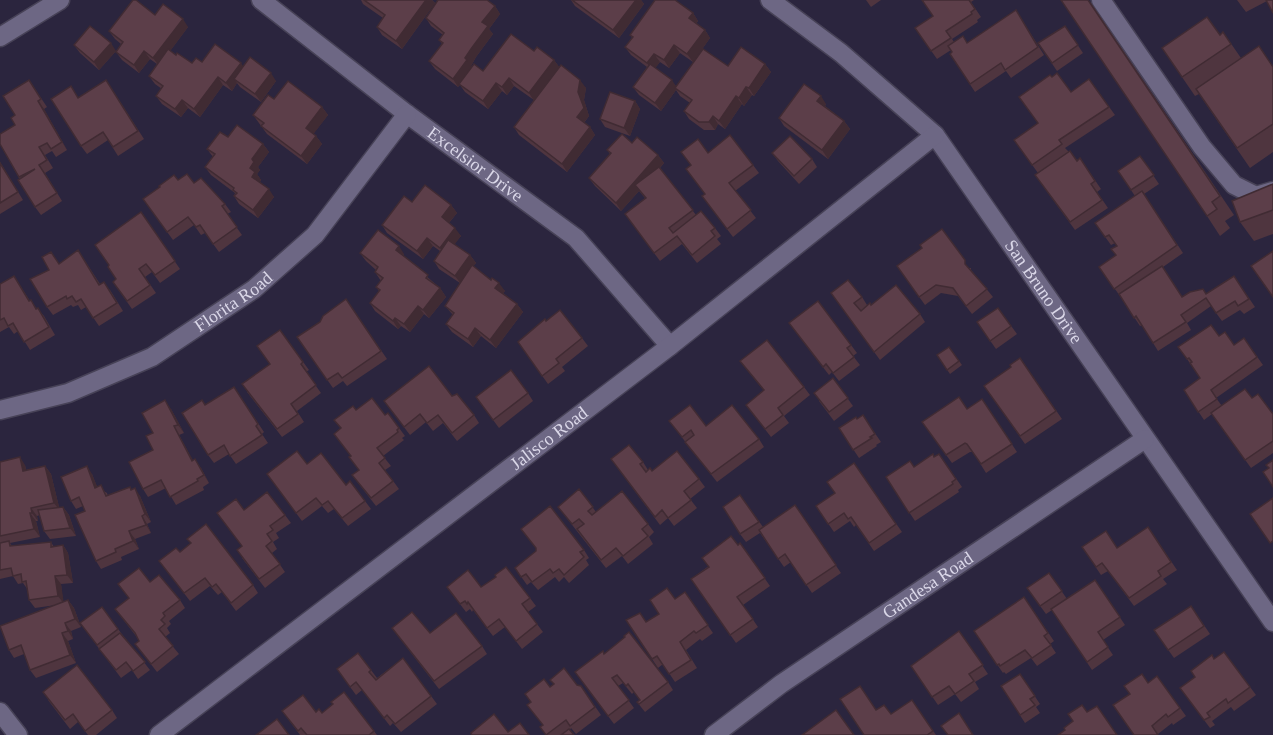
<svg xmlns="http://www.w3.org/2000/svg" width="1273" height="735" font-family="Georgia,serif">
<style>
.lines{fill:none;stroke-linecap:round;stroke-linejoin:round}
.minor-casing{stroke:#474257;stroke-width:21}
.minor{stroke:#6d6784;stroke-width:18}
.wall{fill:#4f353f}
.shaded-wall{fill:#402b33}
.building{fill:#5c3e49;stroke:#402b33;stroke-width:1.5}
.labels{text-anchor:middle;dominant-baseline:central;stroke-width:4.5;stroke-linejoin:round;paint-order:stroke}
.street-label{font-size:18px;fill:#dad7e8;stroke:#2b253e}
</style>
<rect width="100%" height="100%" fill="#2b253e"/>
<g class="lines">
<!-- minor casing -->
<g class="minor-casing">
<g id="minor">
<path id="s1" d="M261,0L407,114L576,238L670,346"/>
<path id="s2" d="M770,0L841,53L935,135L1273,622"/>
<polyline points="1101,0 1202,147 1234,185 1256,196 1273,191"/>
<polyline points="0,37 60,0"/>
<path id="s3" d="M0,410L68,393L152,357L254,289L315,235L407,114"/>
<polyline points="0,712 18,735"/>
<path id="s4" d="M159,735L670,346L935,135"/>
<path id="s5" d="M714,735L781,684L1145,439"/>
</g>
</g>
<!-- minor -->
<use href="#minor" class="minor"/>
</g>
<!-- wall -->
<g class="wall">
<polygon points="361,0 432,0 435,3 402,49 382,35 377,27 383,18 363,4"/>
<polygon points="571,0 641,0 644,4 619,38 575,6"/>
<polygon points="866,0 881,0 871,7"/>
<polygon points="922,0 974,0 971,2 981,17 977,20 978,22 952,39 954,42 967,43 1016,10 1044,55 1011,78 1006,71 975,92 950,54 952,52 951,50 937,59 915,28 933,16"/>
<polygon points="1089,0 1234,215 1225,221 1230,228 1220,236 1207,216"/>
<polygon points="1237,0 1273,0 1267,1 1246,12"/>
<polygon points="495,6 500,14 489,29 493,34 476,57 471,66 472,67 483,71 534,51 554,60 559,67 586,88 584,100 589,116 584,123 590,127 595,135 567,172 519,135 514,127 534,100 514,86 507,95 502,91 488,109 465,92 460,85 458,87 435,69 429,61 442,44 439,40 443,35 431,26 426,18"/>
<polygon points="693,13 698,21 696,24 705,30 710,38 693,62 680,53 669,68 660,62 655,68 676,86 728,66 765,64 771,72 754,96 752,95 744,106 742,104 725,129 718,124 715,130 704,130 689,119 684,111 690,103 680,96 676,90 661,111 639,95 633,87 647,67 631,55 625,47 632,38 630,35"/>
<polygon points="155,15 188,27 170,51 176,55 192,63 202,62 243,66 276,81 261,102 240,87 237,83 232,91 223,85 200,117 188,108 181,117 162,104 156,96 162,89 155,84 149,76 157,64 150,59 139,73 122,60 116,52 121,44 115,39 109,31"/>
<polygon points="1065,26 1083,53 1057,71 1038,43"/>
<polygon points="1223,32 1241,58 1273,67 1273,152 1250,168 1199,94 1195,96 1162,48 1220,35"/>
<polygon points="74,45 116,51 99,70 80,53"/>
<polygon points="1052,77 1071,92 1089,79 1115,115 1065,148 1077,160 1080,158 1101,189 1097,192 1108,208 1075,230 1035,175 1038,173 1014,140 1038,123"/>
<polygon points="29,80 47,107 44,109 67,150 56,157 52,151 45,155 53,168 45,173 62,201 41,215 35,207 0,144 15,125 15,115"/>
<polygon points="106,80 144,139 118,156 108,140 87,154 81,146 78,98"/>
<polygon points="274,99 322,107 328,115 313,134 316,136 322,144 307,164 267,134 253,115"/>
<polygon points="635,101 640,109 630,136 605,127 600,119"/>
<polygon points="826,104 825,106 844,121 850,129 828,159 784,126 779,118"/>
<polygon points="228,137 263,144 269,152 258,167 260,170 257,174 261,180 260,182 274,197 258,218 239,204 234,196 235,193 211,175 205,167 213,157 207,149"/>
<polygon points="632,143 658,155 664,163 660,168 696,215 715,228 721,236 717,239 721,244 697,263 682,244 660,261 625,214 645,198 639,191 621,211 595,186 589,178 610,154 607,150"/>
<polygon points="681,152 708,153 753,165 759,173 735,191 756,218 733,237 702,196 705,194 691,165"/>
<polygon points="772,153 812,159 817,167 799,184 778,161"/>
<polygon points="1140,156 1159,184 1144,194 1183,253 1163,267 1182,297 1206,294 1234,276 1255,307 1244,314 1240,310 1222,321 1211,306 1187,323 1191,330 1158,351 1142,325 1140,326 1120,296 1099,267 1116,255 1117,246 1115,243 1111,245 1095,223 1135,196 1118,171"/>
<polygon points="0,162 23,200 0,214"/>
<polygon points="178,180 194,183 225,204 231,212 227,214 242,235 219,252 205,233 201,235 194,225 173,240 143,199"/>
<polygon points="1273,184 1273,234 1254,241 1240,222"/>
<polygon points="412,202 451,205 457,213 449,223 461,236 454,244 470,255 476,263 473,266 505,291 503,293 517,304 523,312 496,348 481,336 473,347 452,332 446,324 453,315 445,306 460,283 439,269 434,261 440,251 433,246 423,259 387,233 382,225"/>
<polygon points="141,212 180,269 160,283 152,272 145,277 156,293 132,309 113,282 116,279 109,265"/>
<polygon points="78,250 100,284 110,290 123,311 99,326 86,307 81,310 78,305 73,307 71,305 53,315 47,307 59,264"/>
<polygon points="360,253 404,254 403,256 440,288 446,297 429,318 424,314 410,332 401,326 398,329 375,311 370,303 379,291 376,287 381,281 375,272 376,270 366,261"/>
<polygon points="897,266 971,268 971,270 993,297 972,314 958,296 941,293 925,305"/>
<polygon points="14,276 30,301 44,316 55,335 30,350 18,331 14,334 9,327 0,332 0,284"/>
<polygon points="831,293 862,297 867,305 920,314 925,322 880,360"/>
<polygon points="346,299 387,359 347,386 343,381 333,388 297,337 320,322"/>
<polygon points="998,308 1017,334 996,349 977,322"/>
<polygon points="546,321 582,338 588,346 562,367 565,371 548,384 518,342"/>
<polygon points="280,330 309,370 306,372 321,393 297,411 304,422 282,437 247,392 270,364"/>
<polygon points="795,331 851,345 857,353 853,356 860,365 839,381 832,372 829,375"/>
<polygon points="1219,336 1234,345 1244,338 1263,365 1216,398 1222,406 1252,398 1273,414 1273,453 1251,468 1212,414 1204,420 1184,390 1200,378 1187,359"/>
<polygon points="949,347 962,365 950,374 937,355"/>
<polygon points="1020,358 1062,419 1025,444 984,386 1011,367"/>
<polygon points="740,361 804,387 810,395 784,416 789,423 771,437 746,405 764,391"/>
<polygon points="833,378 853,406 834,421 819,401"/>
<polygon points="234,387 264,432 262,434 268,443 236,464 229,454 214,463 208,455 205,405"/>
<polygon points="528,393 533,401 499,428 476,397"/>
<polygon points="452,396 474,415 479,423 457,441 443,423 433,431 426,422 410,435 384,401"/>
<polygon points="982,399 1017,452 986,473 973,452 970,452 952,463 922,422 967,409"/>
<polygon points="171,409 184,433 179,435 193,461 201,468 209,483 203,487 204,490 176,505 166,488 148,497 143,489 153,450 153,433"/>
<polygon points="356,410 385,415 388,413 405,436 402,438 404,440 383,456 391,466 385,470 399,489 376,506 352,475 359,470 349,457 351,456 334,434 341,429 334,420"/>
<polygon points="857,419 868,423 881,442 876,445 877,446 859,458 839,428"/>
<polygon points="669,421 706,426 759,439 764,447 717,482"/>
<polygon points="939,454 962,487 958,490 959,492 915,521 886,477 914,467"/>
<polygon points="611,459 643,462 648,470 699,479 705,487 690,499 697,508 674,526 668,518 660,525"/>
<polygon points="0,462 25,465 26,470 45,466 51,474 59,507 63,507 69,515 76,536 50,539 44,531 40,515 37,516 38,521 36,521 40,537 10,543 12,546 51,542 54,547 63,545 68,553 73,583 61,584 63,602 68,600 74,608 81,627 71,631 73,639 68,641 76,663 36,678 30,670 24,654 14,658 9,650 56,605 35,608 29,600 28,590 23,583 18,584 13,576 0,579"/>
<polygon points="854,463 902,532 874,551 856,525 854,527 850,521 834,532 816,506 835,493"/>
<polygon points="307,464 346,485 365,501 371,509 348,526 334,509 328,513 322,506 302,521 267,474"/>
<polygon points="92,474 97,487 107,493 108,496 131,489 140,496 151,522 147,524 151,533 135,539 139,549 121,557 122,560 101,569 96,561 85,511 83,506 76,509 71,501"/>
<polygon points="579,489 596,512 648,524 654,532 649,537 653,544 628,564 622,556 606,568 558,507"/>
<polygon points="740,495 763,527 795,505 841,573 812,593 791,562 784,567 760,533 746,542 740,534"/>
<polygon points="244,510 285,515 291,523 276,533 279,538 273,542 277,549 272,553 285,572 265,588 242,558 241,546"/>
<polygon points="1148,527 1177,570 1163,579 1167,584 1134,606 1108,571 1101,575 1082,547 1117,548"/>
<polygon points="740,543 770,586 743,605 758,627 736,643 691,579"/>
<polygon points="584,550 589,558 586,560 589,565 569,583 564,577 559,582 555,577 538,590 531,582 527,585 515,568"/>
<polygon points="180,552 253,585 258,593 236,611 222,592 218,595 210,586 190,601 159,561"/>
<polygon points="1049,573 1067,599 1095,580 1125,625 1103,640 1113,655 1092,670 1052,610 1046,614 1027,588"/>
<polygon points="496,577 530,598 536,606 528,612 543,632 522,649 505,627 493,636 473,610 472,612 470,609 466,612 447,587 481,587"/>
<polygon points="150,582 180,600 185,608 169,621 171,624 167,628 170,633 165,637 179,654 157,672 135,644 139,641 136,636 115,609 129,598 118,584"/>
<polygon points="685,592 713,633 702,641 700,639 686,650 697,668 675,682 663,664 658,668 626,620 646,622 659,614 675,599"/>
<polygon points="1024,597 1054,641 1050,644 1056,653 1037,666 1031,658 1006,674 1004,672 1003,673 974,631"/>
<polygon points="1191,606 1210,634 1174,658 1154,630"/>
<polygon points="102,607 121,633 150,670 138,679 132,670 121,678 80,623"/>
<polygon points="392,628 430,633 482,646 487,654 439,689"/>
<polygon points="959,631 988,674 975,682 979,689 961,702 955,694 938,705 911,666"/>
<polygon points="1224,652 1256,695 1234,711 1231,707 1212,721 1215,725 1210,728 1180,688 1195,677 1214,659"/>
<polygon points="604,654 668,682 673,690 645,712 637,702 640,700 634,692 632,694 623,683 618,686 634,708 614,724 581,680"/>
<polygon points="403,658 437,704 401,732 393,723 390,726 362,690 356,695 337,669 371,670 377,678"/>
<polygon points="1020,674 1040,704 1036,707 1040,713 1025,723 1001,686"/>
<polygon points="1157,676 1186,716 1173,725 1172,723 1158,734 1134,735 1148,683"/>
<polygon points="577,685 581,686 601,715 576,734 571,728 570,730 574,735 546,735 543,725 527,705 550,687"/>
<polygon points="344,692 377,735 300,735 282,711 322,713 333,704"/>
<polygon points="48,700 112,710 117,718 96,735 88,735 78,722 70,729"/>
<polygon points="912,700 936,735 864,735 876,710 891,714"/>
</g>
<!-- shaded-wall -->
<g class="shaded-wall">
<polygon points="426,0 432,0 435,3 402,49 396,41"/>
<polygon points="636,0 641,0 644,4 619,38 613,30"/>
<polygon points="495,6 500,14 489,29 493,34 476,57 471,66 473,68 458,87 453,79 482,22"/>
<polygon points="693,13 698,21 694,26 689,18"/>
<polygon points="183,19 188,27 159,66 153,58"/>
<polygon points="705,30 710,38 693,62 687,54"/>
<polygon points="111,43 116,51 99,70 94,62"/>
<polygon points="674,45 680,53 669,68 664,60"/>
<polygon points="144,51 150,59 139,73 134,65"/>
<polygon points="654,54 660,62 653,71 647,63"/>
<polygon points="554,60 560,68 534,101 529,93"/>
<polygon points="241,63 246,71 234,79 237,83 232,91 226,83"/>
<polygon points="765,64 771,72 754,96 749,88"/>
<polygon points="271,73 276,81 261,102 255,94"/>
<polygon points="218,77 223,85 200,117 194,109"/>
<polygon points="509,78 514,86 507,95 502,87"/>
<polygon points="580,80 586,88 584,100 589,116 582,125 577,117 578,92"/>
<polygon points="672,80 677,88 675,88 676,90 661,111 655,103"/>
<polygon points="496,83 502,91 488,109 483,101"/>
<polygon points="746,87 752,95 744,106 739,98"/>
<polygon points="736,96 742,104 725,129 719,121"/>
<polygon points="821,96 826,104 823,109 817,101"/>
<polygon points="182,100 188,108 181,117 175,109"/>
<polygon points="38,101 44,109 67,150 62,142"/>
<polygon points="635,101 640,109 630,136 624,128"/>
<polygon points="322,107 328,115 312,136 306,128"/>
<polygon points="713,116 718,124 715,130 709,122"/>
<polygon points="844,121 850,129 828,159 822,150"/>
<polygon points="590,127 595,135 567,172 562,164"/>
<polygon points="316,136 322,144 307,164 301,156"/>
<polygon points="263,144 269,152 258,167 260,170 257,174 261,180 258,185 252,177 250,168 252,159"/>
<polygon points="658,155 664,163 639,191 635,185 639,191 621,211 616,203"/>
<polygon points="269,189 274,197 258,218 253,210"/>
<polygon points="451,205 457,213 447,225 442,217"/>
<polygon points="455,228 461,236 446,256 440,248"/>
<polygon points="427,238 433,246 423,259 417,251"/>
<polygon points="399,246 404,254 401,258 396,250"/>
<polygon points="470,255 476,263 461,284 455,276"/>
<polygon points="499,283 505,291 501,296 495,288"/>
<polygon points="440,288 446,297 429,318 423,310"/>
<polygon points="517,304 523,312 496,348 490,340"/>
<polygon points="418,306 424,314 410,332 404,324"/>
<polygon points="395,318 401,326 398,329 393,321"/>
<polygon points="475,328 481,336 473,347 468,339"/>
<polygon points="165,400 171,409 184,433 178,425"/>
<polygon points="174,426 179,435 198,469 192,461"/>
<polygon points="20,457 25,465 28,479 23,471"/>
<polygon points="195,459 201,468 209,483 204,475"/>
<polygon points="45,466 51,474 60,511 54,503"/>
<polygon points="87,466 92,474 101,496 95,488"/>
<polygon points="135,488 140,496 151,522 145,514"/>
<polygon points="63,507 69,515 76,536 70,528"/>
<polygon points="31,508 37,516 38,521 32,513"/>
<polygon points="30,513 36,521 40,537 34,529"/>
<polygon points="142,516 147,524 151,533 146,525"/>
<polygon points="129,531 135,539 139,549 133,541"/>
<polygon points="63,545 68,553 73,583 67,575"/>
<polygon points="55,576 61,584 64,604 58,596"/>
<polygon points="68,600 74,608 81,627 75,619"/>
<polygon points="65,623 71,631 73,639 68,631"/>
<polygon points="62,633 68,641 76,663 70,655"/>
</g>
<!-- building -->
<g class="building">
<polygon points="133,0 136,0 155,15 163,4 183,19 153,58 144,51 134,65 116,52 123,42 109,31"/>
<polygon points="364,0 426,0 396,41 377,27 385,15"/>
<polygon points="438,0 487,0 495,6 482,22 488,26 471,49 465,58 467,60 453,79 429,61 443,43 439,40 444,33 426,18"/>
<polygon points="572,0 636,0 613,30"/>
<polygon points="655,0 675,0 693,13 689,18 705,30 687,54 674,45 664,60 654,54 647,63 625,47 633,37 630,35"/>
<polygon points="922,0 969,0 975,9 971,12 972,14 946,31 951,38 931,51 915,28 933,16"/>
<polygon points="1061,0 1088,0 1220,196 1212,202 1217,209 1207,216"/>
<polygon points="1266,0 1273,0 1273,13"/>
<polygon points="1016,10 1038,47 1005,70 1001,63 970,84 950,54 952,52 948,46 963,36 967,43"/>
<polygon points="1207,17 1220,35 1223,32 1231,44 1182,77 1162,48"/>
<polygon points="90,26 111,43 94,62 74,45"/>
<polygon points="1065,26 1078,45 1052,63 1038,43"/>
<polygon points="511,34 534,51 537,47 554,60 529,93 509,78 502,87 496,83 483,101 459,84 474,64 483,71"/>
<polygon points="215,44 241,63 226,83 218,77 194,109 182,100 175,109 156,96 163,86 149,76 168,49 176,55 177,53 192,63 196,58 202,62"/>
<polygon points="1259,46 1273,67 1273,124 1237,148 1196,89"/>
<polygon points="741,47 765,64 749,88 746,87 739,98 736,96 719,121 713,116 709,122 699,122 684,111 692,100 675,88 703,49 728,66"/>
<polygon points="250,57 271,73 255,94 234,79"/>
<polygon points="650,64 672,80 655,103 633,87"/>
<polygon points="561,65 580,80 578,92 584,108 577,117 590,127 562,164 514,127"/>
<polygon points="1057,73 1071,92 1089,79 1109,107 1059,140 1062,144 1032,165 1014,140 1038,123 1019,97 1050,75 1052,77"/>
<polygon points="29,80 41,99 38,101 62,142 51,149 47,143 39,147 47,160 39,165 57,193 35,207 18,180 35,169 19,177 0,144 0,134 15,125 11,118 15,115 3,96"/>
<polygon points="106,80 138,131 113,147 103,132 81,146 51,99 71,86 78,98"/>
<polygon points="288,81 322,107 306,128 316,136 301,156 261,126 264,123 253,115 268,95 274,99"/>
<polygon points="804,84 821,96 817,101 844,121 822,150 779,118"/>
<polygon points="610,92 635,101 624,128 600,119"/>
<polygon points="237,125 263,144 252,159 254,162 250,168 255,172 252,177 269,189 253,210 234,196 237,193 233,190 234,188 205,167 215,154 207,149 220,132 228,137"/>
<polygon points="622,134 632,143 637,137 658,155 616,203 589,178 611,153 607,150"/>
<polygon points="730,135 753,165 729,183 751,210 727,229 702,196 705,194 686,169 691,165 681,152 698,139 708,153"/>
<polygon points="790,136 812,159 794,176 772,153"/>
<polygon points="1070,151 1077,161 1080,158 1095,181 1091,184 1102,200 1070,222 1035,175"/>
<polygon points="1140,156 1154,175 1131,190 1118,171"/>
<polygon points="0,163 18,192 0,203"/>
<polygon points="659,167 693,210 669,228 673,233 701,211 715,228 711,231 715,236 692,255 677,236 654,253 625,214 646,198 635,185"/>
<polygon points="187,174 194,183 201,178 225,204 222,206 237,227 213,244 200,225 196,227 188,217 167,232 143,199 160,187 159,186 174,175 178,180"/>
<polygon points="1273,184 1273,210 1240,222 1232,201"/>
<polygon points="425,185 451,205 442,217 455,228 440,248 427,238 417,251 382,225 404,196 412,202"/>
<polygon points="1142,191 1177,245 1114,289 1099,267 1116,255 1111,249 1117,246 1109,235 1105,237 1095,223"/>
<polygon points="141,212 175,261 155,275 146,264 139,269 150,285 127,301 113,282 116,279 108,267 109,265 95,245"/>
<polygon points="942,229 965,260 965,264 987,289 966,306 953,288 936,285 919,297 897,266 922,248 920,245"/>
<polygon points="378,230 399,246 396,250 428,275 426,278 440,288 423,310 418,306 404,324 395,318 393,321 370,303 380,290 376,287 383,278 375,272 378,267 360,253"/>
<polygon points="448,240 470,255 455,276 434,261"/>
<polygon points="78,250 99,285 104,282 117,303 93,318 81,299 76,302 72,296 67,299 66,296 47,307 30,279 49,270 42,257 51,252 59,264"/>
<polygon points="1273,251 1273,297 1251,266"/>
<polygon points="472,265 491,280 492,278 499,283 495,288 517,304 490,340 475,328 468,339 446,324 454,313 445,306"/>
<polygon points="1162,266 1182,297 1190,292 1203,289 1206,294 1234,276 1249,299 1238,306 1235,301 1216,313 1206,298 1181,315 1186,322 1153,343 1136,316 1134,318 1119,294"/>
<polygon points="14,276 29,301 31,300 36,309 38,308 49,327 24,342 13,323 8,326 4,318 0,320 0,284"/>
<polygon points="848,280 862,297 854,303 861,311 870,303 871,305 896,285 920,314 874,352 831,293"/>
<polygon points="346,299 381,351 342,378 338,373 327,380 297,337 320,322 323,316"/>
<polygon points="818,301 851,345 847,348 854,357 833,373 826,364 823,367 789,323"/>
<polygon points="998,308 1011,326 990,341 977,322"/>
<polygon points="560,310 582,338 556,359 559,363 542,376 518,342 545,319 546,321"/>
<polygon points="1211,325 1219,336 1225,332 1234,345 1244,338 1257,357 1211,390 1217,399 1198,412 1184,390 1200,378 1190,363 1192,362 1189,358 1187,359 1178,347"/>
<polygon points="280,330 303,362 301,364 316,385 291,404 298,414 277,429 242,384 270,364 257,346"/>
<polygon points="767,340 804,387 778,408 783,415 765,429 746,405 764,390 740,361"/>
<polygon points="949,347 959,361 947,370 937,355"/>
<polygon points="1020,358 1056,411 1020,436 984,386 1011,367 1010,365"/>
<polygon points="429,366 452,396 457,394 474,415 452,433 438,415 427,423 420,414 404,427 384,401"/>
<polygon points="511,370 528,393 493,420 476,397"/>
<polygon points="833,378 848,398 829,412 814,393"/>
<polygon points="234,387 258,424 256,426 262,435 230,456 224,445 208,455 182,413 202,400 205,405"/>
<polygon points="1245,389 1252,398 1258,394 1273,414 1273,441 1245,460 1211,413"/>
<polygon points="959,397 967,409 982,399 1012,444 981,464 967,444 965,443 946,455 922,422"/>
<polygon points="372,398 385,415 388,413 399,428 397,430 398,432 377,448 385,458 379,463 393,481 371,498 352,475 359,470 349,457 351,456 334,434 341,428 334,420 353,406 356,410"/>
<polygon points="165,400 178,425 174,426 192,461 195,459 204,475 197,479 198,481 170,497 161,480 143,489 129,462 153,450 146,436 153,433 142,413"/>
<polygon points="690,405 706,426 732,405 759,439 711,474 685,442 694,435 691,430 682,437 669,421"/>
<polygon points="863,415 875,434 870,437 872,438 853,450 839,428 856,417 857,419"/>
<polygon points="629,445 643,462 640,464 646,472 650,468 652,471 677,451 699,479 684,491 691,500 668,518 662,510 655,517 611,459"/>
<polygon points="297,451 307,464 321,453 346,485 350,481 365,501 342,518 328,501 322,505 316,498 296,513 267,474"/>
<polygon points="933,454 934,457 939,454 956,479 952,482 953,484 909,513 886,477 910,461 914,467"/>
<polygon points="20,457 23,471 45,466 54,503 31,508 32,513 30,513 34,529 0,536 0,462"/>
<polygon points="1273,460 1273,487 1263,472 1269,468 1266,465"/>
<polygon points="854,463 896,524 869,543 851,517 848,519 844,513 828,524 816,506 835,493 827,482"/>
<polygon points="87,466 95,488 101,485 106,496 130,487 131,490 135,488 145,514 142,516 146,525 129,531 133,541 115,549 116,552 96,561 75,515 85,511 79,497 71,501 61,477"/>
<polygon points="579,489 593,507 588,511 592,515 622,491 648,524 642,529 648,536 623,556 616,548 601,560 577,529 584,524 579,519 572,524 558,507"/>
<polygon points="267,492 285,515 270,526 273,530 267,534 272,541 266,546 280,564 259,579 237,550 242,546 217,513 236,499 244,510"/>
<polygon points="740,495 759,522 740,534 723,507"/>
<polygon points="1273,498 1273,541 1270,543 1250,514"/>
<polygon points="795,505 836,565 806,585 785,554 778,559 759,530"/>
<polygon points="550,506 584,550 580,552 584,557 564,575 559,569 553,573 550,569 532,582 526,574 521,577 515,568 536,551 536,548 521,529"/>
<polygon points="63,507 70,528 44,531 38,510"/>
<polygon points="206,524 253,585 231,603 216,584 212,587 205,578 184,593 159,561 176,548 180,552 191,543 187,539"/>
<polygon points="1148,527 1171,562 1158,571 1161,576 1129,598 1102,563 1096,567 1082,547 1106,531 1117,548"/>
<polygon points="731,536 738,545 740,543 765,578 737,597 753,619 730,635 691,579 709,567 702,558"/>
<polygon points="9,541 10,546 51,542 51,547 63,545 67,575 55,576 58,596 29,600 26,581 22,582 21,574 13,576 11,568 0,570 0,543"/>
<polygon points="506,567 530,598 522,604 537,624 516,641 499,619 487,628 468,602 467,604 465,601 460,604 447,587 468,570 481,587 496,577 495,575"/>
<polygon points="139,568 150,582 159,575 180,600 163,613 165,616 161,620 165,624 159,629 173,646 151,664 135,644 139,641 135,633 115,609 129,598 118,584"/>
<polygon points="1049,573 1062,591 1040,606 1027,588"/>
<polygon points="1095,580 1120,617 1098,632 1108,647 1087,662 1051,609"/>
<polygon points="667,588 675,599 685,592 708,625 696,633 694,631 680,642 691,660 669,674 657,656 652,659 626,620 640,613 646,622 659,614 650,600"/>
<polygon points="1024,597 1048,633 1044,636 1051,645 1032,658 1025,650 1000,666 999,664 997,665 974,631"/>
<polygon points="68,600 75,619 65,623 68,631 62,633 70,655 30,670 21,645 9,650 0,626"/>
<polygon points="1191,606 1204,626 1168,650 1154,630"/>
<polygon points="102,607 118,629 97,645 80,623"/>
<polygon points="412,612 430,633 456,613 482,646 434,681 392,628"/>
<polygon points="959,631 983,665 969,674 974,681 955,694 949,686 932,697 911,666"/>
<polygon points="629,632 668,682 639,704 637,702 640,700 628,684 626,686 617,675 612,678 629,700 608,716 575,672 603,651 604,654 625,637 624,636"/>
<polygon points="120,633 145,662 133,671 126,662 116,670 99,649"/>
<polygon points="1224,652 1250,687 1228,703 1226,699 1207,713 1210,717 1204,720 1180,688 1195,677 1191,671 1212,655 1214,659"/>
<polygon points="358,653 371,670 369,672 376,680 403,658 431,696 395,724 387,715 384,718 356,682 350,687 337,669"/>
<polygon points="77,665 112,710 85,731 73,714 65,720 43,692"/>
<polygon points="564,668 577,685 581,686 595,707 570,726 566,720 546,735 540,727 543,725 527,705 531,702 525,694 544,679 550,687 554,684 550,680"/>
<polygon points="1020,674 1035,696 1030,699 1035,705 1020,715 1001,686"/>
<polygon points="1142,674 1148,683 1157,676 1180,708 1168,717 1166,714 1152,726 1158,735 1134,735 1113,705 1130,694 1124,686"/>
<polygon points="860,686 876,710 884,705 891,714 912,700 933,731 927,735 864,735 840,699"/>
<polygon points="344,692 374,731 369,735 307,735 301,728 298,731 282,711 303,695 316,712 319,709 322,713 333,704 331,702"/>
<polygon points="1082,705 1087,712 1097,706 1117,735 1058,735 1065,730 1064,728 1073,721 1068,714"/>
<polygon points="836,710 854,735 802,735"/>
<polygon points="959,713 973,735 948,735 941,726"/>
<polygon points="494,714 508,732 520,723 529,735 472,735 471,733"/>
<polygon points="277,719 289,735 256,735"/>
<polygon points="569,729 574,735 561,735"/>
</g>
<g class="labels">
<!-- street labels -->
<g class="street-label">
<text stroke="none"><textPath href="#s1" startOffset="270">Excelsior Drive</textPath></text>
<text stroke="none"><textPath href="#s2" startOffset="404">San Bruno Drive</textPath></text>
<text stroke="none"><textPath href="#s3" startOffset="260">Florita Road</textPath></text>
<text stroke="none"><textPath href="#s4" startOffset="490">Jalisco Road</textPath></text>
<text stroke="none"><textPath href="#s5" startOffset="261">Gandesa Road</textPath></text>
</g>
</g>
</svg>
